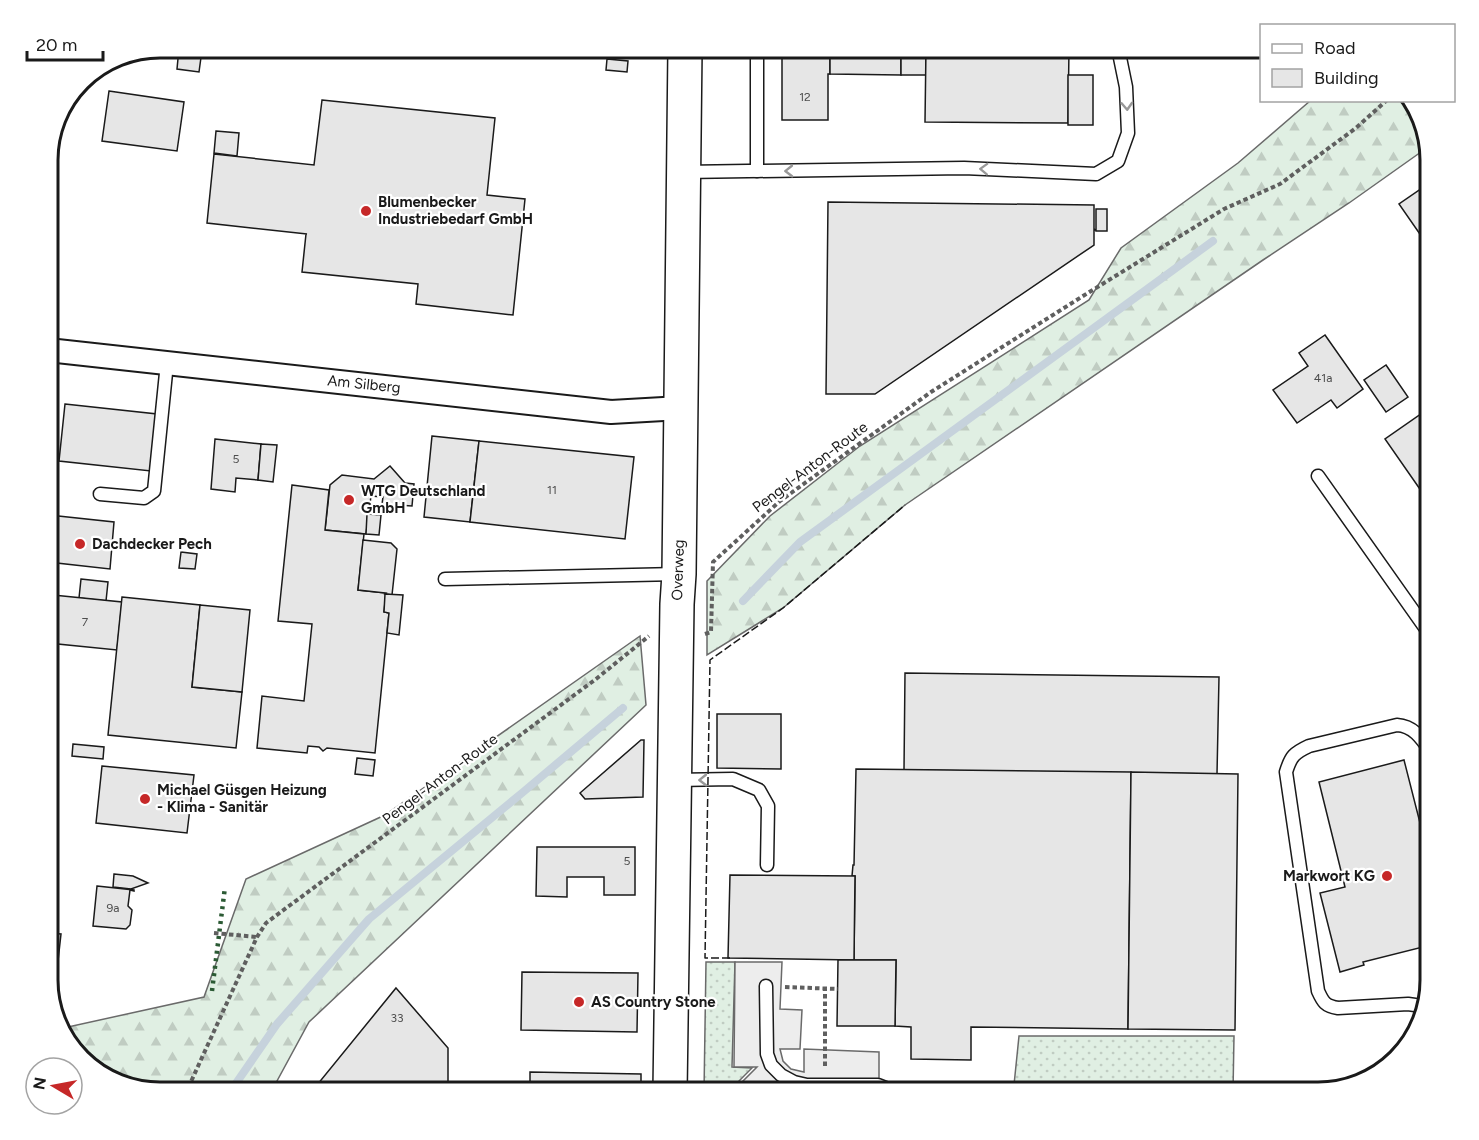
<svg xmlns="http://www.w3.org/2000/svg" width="1479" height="1140" font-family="Figtree,sans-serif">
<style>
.grass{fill:url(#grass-dots);stroke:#6a6a6a;stroke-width:1.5}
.forest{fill:url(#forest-firs);stroke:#6a6a6a;stroke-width:1.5}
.parking{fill:#ededed;stroke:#6a6a6a;stroke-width:1.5}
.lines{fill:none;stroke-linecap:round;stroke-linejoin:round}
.stream{stroke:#c6d2dc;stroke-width:8}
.building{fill:#e6e6e6;stroke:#1a1a1a;stroke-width:1.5}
.lane-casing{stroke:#1a1a1a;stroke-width:15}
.street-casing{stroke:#1a1a1a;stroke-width:26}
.secondary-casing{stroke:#1a1a1a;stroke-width:36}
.path{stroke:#5f5f5f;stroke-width:4;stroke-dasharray:4.5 3;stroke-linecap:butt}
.lane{stroke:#fff;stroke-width:12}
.street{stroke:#fff;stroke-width:22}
.secondary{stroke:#fff;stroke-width:33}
.hedge{stroke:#2b5a34;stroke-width:4.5;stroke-dasharray:3 4.5;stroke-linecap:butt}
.fence{stroke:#1a1a1a;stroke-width:1.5;stroke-dasharray:8 3;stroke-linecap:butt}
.oneway{stroke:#989898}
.poi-dot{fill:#c62828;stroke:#fff;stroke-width:2}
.labels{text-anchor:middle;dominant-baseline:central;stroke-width:4.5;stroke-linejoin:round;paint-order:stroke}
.number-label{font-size:12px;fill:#4d4d4d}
.poi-label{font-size:15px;font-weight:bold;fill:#1a1a1a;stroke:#fff;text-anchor:start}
.street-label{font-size:15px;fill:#1a1a1a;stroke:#fff}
.rim{fill:none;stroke:#1a1a1a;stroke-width:3}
</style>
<defs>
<pattern id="grass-dots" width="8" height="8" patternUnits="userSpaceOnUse" patternTransform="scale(1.5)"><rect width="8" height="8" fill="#e0efe3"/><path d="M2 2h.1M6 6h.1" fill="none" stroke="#c0ccc2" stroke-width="1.8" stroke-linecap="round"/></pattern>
<pattern id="forest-firs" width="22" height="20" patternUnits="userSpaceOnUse" patternTransform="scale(1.5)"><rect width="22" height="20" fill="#e0efe3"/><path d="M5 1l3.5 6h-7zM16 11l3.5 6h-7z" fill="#c0ccc2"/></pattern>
</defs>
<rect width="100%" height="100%" fill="#fff"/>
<!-- grass -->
<g class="grass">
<polygon points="706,962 735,962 732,1067 752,1068 728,1092 704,1092"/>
<polygon points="1019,1036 1234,1036 1233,1092 1020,1092 1014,1085"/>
</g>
<!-- forest -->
<g class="forest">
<polygon points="1310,101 1411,101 1419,111 1428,147 1349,203 1263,260 905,505 783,608 707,655 707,581 770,516 860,446 1089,300 1121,248 1238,163"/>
<polygon points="640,636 646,705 309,1022 271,1092 160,1092 92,1068 60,1029 59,1025 68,1027 204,997 246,879 385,815"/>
</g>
<!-- parking -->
<polygon class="parking" points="735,962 782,962 780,1009 802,1010 800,1049 780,1049 783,1061 791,1069 804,1072 804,1049 879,1052 879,1092 732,1092 757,1067 734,1067"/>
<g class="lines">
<!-- stream -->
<g class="stream">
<polyline points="743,601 800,542 1213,241"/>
<polyline points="230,1092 277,1024 369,919 522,793 623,708"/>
</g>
</g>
<!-- building -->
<g class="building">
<polygon points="179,48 202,50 199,72 177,69"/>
<polygon points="782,48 830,48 830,74 828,74 828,120 782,120"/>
<polygon points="830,48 901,48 901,75 830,74"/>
<rect x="901" y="48" width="25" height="27"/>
<polygon points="926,48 1069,48 1068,123 925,122"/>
<polygon points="607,59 628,61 627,72 606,70"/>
<rect x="1068" y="75" width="25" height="50"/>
<polygon points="109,91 184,102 177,151 102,141"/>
<polygon points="322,100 495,118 487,195 525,199 513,315 416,304 418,284 302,272 306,234 307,234 207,223 214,154 314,165"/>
<polygon points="216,131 239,133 237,156 214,153"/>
<polygon points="1431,182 1431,250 1399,204"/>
<polygon points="828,202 1094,205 1094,229 1096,230 1094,230 1094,245 875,394 826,394"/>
<rect x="1096" y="209" width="11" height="22"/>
<polygon points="1325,335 1363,389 1337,408 1331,400 1297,423 1273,390 1308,366 1299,353"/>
<polygon points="1386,365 1408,397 1386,412 1364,380"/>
<polygon points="65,404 157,414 151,471 59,461"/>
<polygon points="1431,407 1431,505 1385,439"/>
<polygon points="432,436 479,441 470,522 424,517"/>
<polygon points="215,439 261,444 258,480 236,478 235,492 211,489"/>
<polygon points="479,441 634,457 625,539 470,522"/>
<polygon points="261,444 277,445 273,482 258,480"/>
<polygon points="390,466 405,483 414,484 412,506 382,504 383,497 371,496 366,534 325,530 330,485 342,475 374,479"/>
<polygon points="292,485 329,490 325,530 364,534 358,590 386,593 384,612 389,613 375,753 327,748 323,751 319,747 308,746 307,753 257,748 262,696 304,701 312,624 278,621"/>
<polygon points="367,514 381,515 379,535 366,534"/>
<polygon points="49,515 114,522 110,569 48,562"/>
<polygon points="363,540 391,543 397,549 392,595 385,594 386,593 358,590"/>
<polygon points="181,552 197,554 195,569 179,568"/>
<polygon points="1431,553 1431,573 1422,560"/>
<polygon points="81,579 108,582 106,601 79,598"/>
<polygon points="385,594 403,595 399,635 387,633 389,613 384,612"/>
<polygon points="53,595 122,602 117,650 48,643"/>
<polygon points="122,597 200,605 192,687 242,692 236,748 108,735"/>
<polygon points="200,605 250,610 242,692 192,687"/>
<polygon points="905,673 1219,677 1217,774 904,770"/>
<polygon points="717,714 781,714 781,769 717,768"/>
<polygon points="641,740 644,740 643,797 585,799 580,793"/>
<polygon points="73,744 104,747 103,759 72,756"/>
<polygon points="357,758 375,760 373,776 355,774"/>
<polygon points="1404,760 1431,866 1431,945 1363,962 1364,965 1340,972 1320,893 1345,887 1319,782"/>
<polygon points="102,766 194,775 187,833 96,823"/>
<polygon points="856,769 1131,772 1128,1029 971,1027 971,1060 911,1059 911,1027 895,1026 896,960 854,960 855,876 852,876 853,865 854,865"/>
<polygon points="1131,772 1238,774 1235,1030 1128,1029"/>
<polygon points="537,847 635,847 635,895 604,895 604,877 567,877 567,897 536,896"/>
<polygon points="114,874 133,876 148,883 131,889 113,887"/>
<polygon points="730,875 855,876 854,960 728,958"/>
<polygon points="97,886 134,890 134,891 130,890 128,906 132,910 130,925 126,929 93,926"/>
<polygon points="48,933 61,934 55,988 48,986"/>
<polygon points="838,960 896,960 895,1026 837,1026"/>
<polygon points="522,972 638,973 637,1032 521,1030"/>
<polygon points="396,988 448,1048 448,1092 316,1092 317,1085"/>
<polygon points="530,1072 641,1074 641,1092 530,1092"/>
</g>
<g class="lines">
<!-- lane casing -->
<g class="lane-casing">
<g id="lane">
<polyline points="48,167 51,144"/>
<polyline points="757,171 757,48"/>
<polyline points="684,172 964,168 1096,174 1118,161 1128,133 1126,87 1118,48"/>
<polyline points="1318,476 1431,636"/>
<polyline points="100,494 144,498 154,491 167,363"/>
<polyline points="445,579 678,574"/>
<polyline points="675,780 733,779 759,790 768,806 767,865"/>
<polyline points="766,986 767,1054 771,1065 781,1075 794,1082 807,1085 878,1085 896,1092"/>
<path d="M1422,1006L1408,1004L1338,1008C1325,1006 1323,1002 1318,991L1286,772C1291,756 1294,753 1309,746L1397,725C1414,726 1422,739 1431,752"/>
</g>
</g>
<!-- street casing -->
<g class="street-casing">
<polyline id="street" points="48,350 611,412 681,408"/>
</g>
<!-- secondary casing -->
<g class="secondary-casing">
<polyline id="secondary" points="670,1092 677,604 679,574 685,48"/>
</g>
<!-- path -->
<g class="path">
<polyline points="705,634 711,632 713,562 780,501 931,392 1083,296 1224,209 1280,184 1356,128 1387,100"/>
<polyline points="214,933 257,937"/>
<polyline points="785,987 838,989"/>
<polyline points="825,1066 825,989"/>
<polyline points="182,1092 189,1086 257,937 266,923 596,679 649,636"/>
</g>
<!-- lane -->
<use href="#lane" class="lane"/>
<!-- street -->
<use href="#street" class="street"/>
<!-- secondary -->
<use href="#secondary" class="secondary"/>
<!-- hedge -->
<polyline class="hedge" points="212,991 225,887"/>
<!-- fence -->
<polyline class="fence" points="730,958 705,958 710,660 783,608 905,505"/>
</g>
<!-- one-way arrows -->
<defs><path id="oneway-chevron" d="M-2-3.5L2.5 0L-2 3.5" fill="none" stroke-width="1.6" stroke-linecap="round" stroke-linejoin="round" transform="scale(1.5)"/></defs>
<g class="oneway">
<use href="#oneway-chevron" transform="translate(1127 106) rotate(87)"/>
<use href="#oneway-chevron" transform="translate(984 169) rotate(-178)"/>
<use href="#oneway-chevron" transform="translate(789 171) rotate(179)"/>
<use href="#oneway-chevron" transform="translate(703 780) rotate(179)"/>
</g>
<!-- markers -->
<g class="poi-dot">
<circle cx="366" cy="211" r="6"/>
<circle cx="349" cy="500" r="6"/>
<circle cx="80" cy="544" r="6"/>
<circle cx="145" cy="799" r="6"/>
<circle cx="1387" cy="876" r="6"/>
<circle cx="579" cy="1002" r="6"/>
</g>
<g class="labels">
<!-- number labels -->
<g class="number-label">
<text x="805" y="97">12</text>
<text x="1323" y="378">41a</text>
<text x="236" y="459">5</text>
<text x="552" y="490">11</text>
<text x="85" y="622">7</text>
<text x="627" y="861">5</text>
<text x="113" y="908">9a</text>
<text x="397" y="1018">33</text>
</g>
<!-- poi labels -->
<g class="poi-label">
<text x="378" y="202">Blumenbecker<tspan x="378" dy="17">Industriebedarf GmbH</tspan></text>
<text x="361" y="491">WTG Deutschland<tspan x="361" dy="17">GmbH</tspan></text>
<text x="92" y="544">Dachdecker Pech</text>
<text x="157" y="790">Michael Güsgen Heizung<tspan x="157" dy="17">- Klima - Sanitär</tspan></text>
<text x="1375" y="876" text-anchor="end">Markwort KG</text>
<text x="591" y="1002">AS Country Stone</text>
</g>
<!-- street labels -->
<g class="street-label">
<text transform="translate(364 384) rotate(6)">Am Silberg</text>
<text transform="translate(810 467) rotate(-37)">Pengel-Anton-Route</text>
<text transform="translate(678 570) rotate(-88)">Overweg</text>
<text transform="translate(440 779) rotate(-37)">Pengel-Anton-Route</text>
</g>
</g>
<!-- crop -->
<path d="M0 0H1479V1140H0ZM160 58H1318A102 102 0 0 1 1420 160V980A102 102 0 0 1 1318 1082H160A102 102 0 0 1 58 980V160A102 102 0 0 1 160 58Z" fill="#fff" fill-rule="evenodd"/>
<path class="rim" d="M160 58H1318A102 102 0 0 1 1420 160V980A102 102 0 0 1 1318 1082H160A102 102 0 0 1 58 980V160A102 102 0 0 1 160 58Z"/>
<!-- legend -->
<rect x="1260" y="24" width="195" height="78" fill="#ffffff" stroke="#a3a3a3" stroke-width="1.5"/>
<rect x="1272" y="44" width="30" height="9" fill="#ffffff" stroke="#a3a3a3" stroke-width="1.5"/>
<text x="1314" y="54" font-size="18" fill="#1a1a1a">Road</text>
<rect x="1272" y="69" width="30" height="18" fill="#e6e6e6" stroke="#a3a3a3" stroke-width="1.5"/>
<text x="1314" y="84" font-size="18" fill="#1a1a1a">Building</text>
<!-- north arrow -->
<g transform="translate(54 1086) rotate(280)"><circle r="28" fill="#ffffff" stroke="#a3a3a3" stroke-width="1.5"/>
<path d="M0-4.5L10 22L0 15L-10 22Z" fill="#c62828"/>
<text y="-9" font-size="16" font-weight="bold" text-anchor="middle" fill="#1a1a1a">N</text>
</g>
<!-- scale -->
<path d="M27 51v9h76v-9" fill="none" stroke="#1a1a1a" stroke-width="3"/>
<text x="36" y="51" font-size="18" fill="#1a1a1a" stroke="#ffffff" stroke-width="4.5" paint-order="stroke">20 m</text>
</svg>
